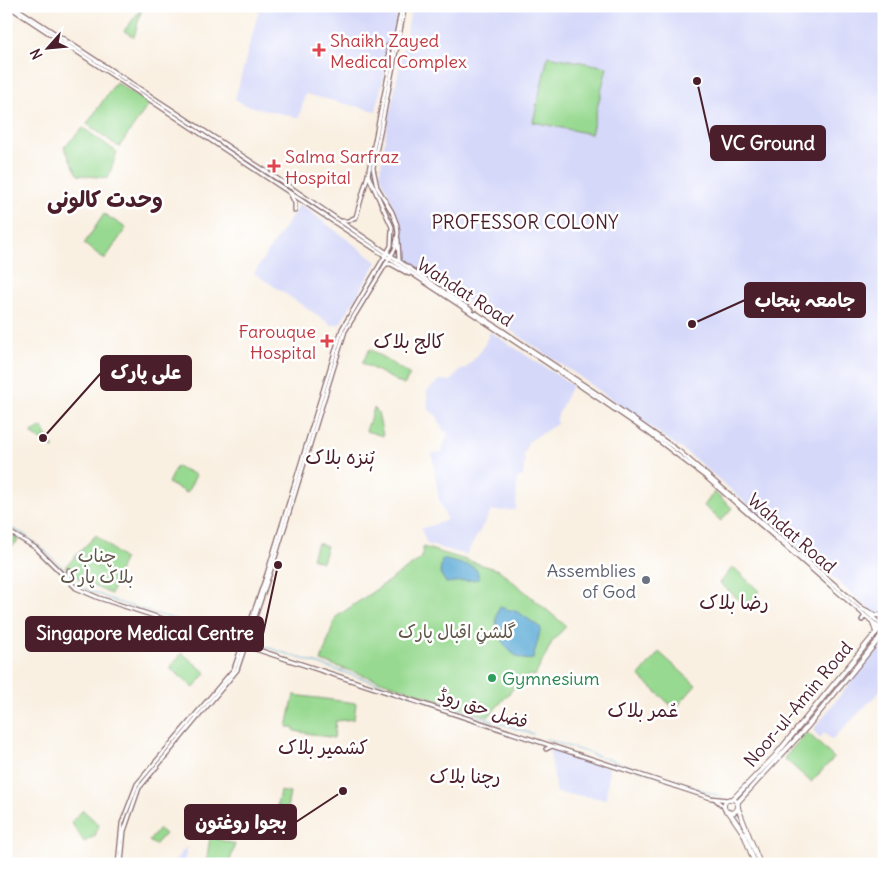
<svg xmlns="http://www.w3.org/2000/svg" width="890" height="870" font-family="Delius,'Playpen Sans Arabic',sans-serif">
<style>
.built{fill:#d5d8f9}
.green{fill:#97d990;stroke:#707c5e}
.water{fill:#5caad6;stroke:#536480}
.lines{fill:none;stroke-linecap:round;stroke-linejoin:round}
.stream{stroke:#5caad6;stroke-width:1}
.secondary-casing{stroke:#87686b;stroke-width:5.5}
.primary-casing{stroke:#87686b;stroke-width:6}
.secondary{stroke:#fff;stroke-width:3}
.primary{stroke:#fff;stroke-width:4}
.health-dot{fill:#e0444e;stroke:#fff;stroke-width:2}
.worship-dot{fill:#6b7280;stroke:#fff;stroke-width:2}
.leisure-dot{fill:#2e9e5b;stroke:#fff;stroke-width:2}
.labels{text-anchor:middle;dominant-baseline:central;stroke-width:5;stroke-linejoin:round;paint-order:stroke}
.health-label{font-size:18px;fill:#be3a42;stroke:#fff;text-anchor:start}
.street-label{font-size:18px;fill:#4a1f2b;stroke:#fff}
.park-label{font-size:18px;fill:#615749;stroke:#fff}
.worship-label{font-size:18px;fill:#5b616d;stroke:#fff;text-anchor:end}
.leisure-label{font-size:18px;fill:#27864d;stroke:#fff;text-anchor:start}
.neighbourhood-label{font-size:19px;fill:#4a1f2b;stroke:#fff}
.district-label{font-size:22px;font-weight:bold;fill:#4a1f2b;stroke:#fff}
.leader{fill:none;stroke:#4a1f2b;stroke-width:2}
.callout-dot{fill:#4a1f2b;stroke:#fff;stroke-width:2}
.callout{fill:#4a1f2b;stroke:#4a1f2b;stroke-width:2}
.callout-label{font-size:19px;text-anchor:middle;font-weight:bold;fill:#fff}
</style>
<rect width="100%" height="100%" fill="#fff"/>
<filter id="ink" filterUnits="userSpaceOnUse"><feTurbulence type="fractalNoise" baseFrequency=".02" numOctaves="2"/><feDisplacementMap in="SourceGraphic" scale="10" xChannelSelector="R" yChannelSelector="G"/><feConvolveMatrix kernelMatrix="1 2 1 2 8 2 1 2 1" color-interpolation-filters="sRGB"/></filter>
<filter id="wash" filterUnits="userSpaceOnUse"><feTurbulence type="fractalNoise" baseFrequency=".0096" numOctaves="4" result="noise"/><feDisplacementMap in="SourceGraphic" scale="20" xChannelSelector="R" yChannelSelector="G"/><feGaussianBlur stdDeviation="1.12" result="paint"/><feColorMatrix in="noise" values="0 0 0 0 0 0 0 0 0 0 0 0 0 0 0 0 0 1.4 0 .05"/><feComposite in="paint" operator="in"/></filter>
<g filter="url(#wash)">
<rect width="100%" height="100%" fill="#f9f0e2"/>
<!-- built -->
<g class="built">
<polygon points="260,6 399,6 376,111 305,94 299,118 245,105 235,99"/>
<polygon points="412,6 884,6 884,622 694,458 580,377 402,257 402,226 380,174 387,126"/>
<polygon points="300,204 377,262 340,324 332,325 254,273"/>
<polygon points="490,332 572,385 557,417 557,424 528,442 523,457 525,458 523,476 517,478 516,510 491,511 466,555 427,544 421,529 447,520 439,500 432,453 442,452 448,432 444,432 437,416 428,409 427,391 440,380 451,381 458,372 466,368 482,350"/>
<polygon points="882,642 884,687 832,740 824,733 820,738 813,730"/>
<polygon points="549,748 609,767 606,799 557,793"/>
<polygon points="187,846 184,864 172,864"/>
</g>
<!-- green -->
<g class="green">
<polygon points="142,8 134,37 124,31"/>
<polygon points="548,56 607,67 591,134 533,122"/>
<polygon points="116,82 149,104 119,147 87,124"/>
<polygon points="83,128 117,152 108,178 78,175 64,147"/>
<polygon points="104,214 126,228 105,259 84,244"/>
<polygon points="370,349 410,375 404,385 362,363"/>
<polygon points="374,408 378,412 383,436 366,431"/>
<polygon points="42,427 54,449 31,433"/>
<polygon points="176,466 196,475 187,493 168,483"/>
<polygon points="714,492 732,508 721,521 704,506"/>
<polygon points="6,533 19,540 6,552"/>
<polygon points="96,535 124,559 111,594 82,581 65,567"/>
<polygon points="317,543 327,546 322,562 312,558"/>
<polygon points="423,547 499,570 566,626 552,642 535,676 530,675 520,681 488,717 321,661 336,617 422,558"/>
<polygon points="733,567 759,591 746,606 720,583"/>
<polygon points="659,652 696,685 675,709 639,676"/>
<polygon points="182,653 206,673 194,688 170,668"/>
<polygon points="294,695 356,703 354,719 336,721 334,738 295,731 293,727 287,727"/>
<polygon points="807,732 834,758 811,782 784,758"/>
<polygon points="280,791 290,793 287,808 277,806"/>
<polygon points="83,810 99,825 95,836 84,842 71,822"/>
<polygon points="159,829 165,834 155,845 149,841"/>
<polygon points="210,837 235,844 229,864 206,864"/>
</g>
<!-- water -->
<g class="water">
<polygon points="442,559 471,566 477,570 479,579 446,583 440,573"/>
<path d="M500,607L518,612L541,628L533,659C510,665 487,625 500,607Z"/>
</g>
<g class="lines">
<!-- stream -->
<g class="stream">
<polyline points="6,526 24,534 44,550 82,587 117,602 244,640"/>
<polyline points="248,641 533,734"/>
<polyline points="546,739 723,797"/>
<polyline points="736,814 745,831"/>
</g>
</g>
</g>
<g filter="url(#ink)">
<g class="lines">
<!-- secondary casing -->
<g class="secondary-casing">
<g id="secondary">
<polyline points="8,6 547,363 649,433 706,477 884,632"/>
<polyline points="13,6 293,189 471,310"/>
<polyline points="388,46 395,41"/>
<polyline points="388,49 389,58"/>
<polyline points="290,193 295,203 295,211"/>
<polyline points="342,221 348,221 356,217 368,175"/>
<polyline points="398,239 399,260"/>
<polyline points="386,264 391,264 409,274"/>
<polyline points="476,313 599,395 680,452 884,627"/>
<polyline points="6,530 36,548 76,588 99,598 656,780 711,798 728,800"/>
<polyline points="68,580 69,570"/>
<polyline points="862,620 865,616"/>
<polyline points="546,749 552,746"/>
<polyline points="715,799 724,807"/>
<polyline points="118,864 122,823 137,784 234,669 267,574 342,329 391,246 392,227 368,175 402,6"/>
<polyline points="121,864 124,831 139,788 237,670 275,558 345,331 395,249 398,233 397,225 392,212 377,187 373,168 405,6"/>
</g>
</g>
<!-- primary casing -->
<g class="primary-casing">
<g id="primary">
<polyline points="863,609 875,615 884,616"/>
<polyline points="873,623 876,632"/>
<polyline points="733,799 775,756 884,623"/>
<circle cx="731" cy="806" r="7"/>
<polyline points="737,803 807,727 884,633"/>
<polyline points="738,808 760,864"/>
<polyline points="729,812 744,834 755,864"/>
</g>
</g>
<!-- secondary -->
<use href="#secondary" class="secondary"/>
<!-- primary -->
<use href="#primary" class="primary"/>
</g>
</g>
<!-- markers -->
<g class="health-dot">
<path d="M316.5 42.5h5v5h5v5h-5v5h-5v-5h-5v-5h5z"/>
<path d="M271.5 158.5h5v5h5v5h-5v5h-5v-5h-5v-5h5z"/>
<path d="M324.5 333.5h5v5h5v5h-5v5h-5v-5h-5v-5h5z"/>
</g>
<circle class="worship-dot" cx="646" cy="580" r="5"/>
<circle class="leisure-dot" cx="492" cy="678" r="5"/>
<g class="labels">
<!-- health labels -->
<g class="health-label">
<text x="330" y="40">Shaikh Zayed<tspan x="330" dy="21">Medical Complex</tspan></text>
<text x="285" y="156">Salma Sarfraz<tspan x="285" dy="21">Hospital</tspan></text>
<text x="316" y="331" text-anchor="end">Farouque<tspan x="316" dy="21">Hospital</tspan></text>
</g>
<!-- street labels -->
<g class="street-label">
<text transform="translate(465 292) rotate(33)">Wahdat Road</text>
<text transform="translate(792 533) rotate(41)">Wahdat Road</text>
<text transform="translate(798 704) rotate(-50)">Noor-ul-Amin Road</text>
<text transform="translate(483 708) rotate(18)">فضل حق روڈ</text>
</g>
<!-- park labels -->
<g class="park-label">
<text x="97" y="555">چناب<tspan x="97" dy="21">بلاک پارک</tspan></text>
<text x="457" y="631">گلشنِ اقبال پارک</text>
</g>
<!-- worship labels -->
<g class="worship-label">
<text x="636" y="570">Assemblies<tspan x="636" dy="21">of God</tspan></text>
</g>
<!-- leisure labels -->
<g class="leisure-label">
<text x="502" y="678">Gymnesium</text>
</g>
<!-- neighbourhood labels -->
<g class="neighbourhood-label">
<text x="525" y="222">PROFESSOR COLONY</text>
<text x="409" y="341">کالج بلاک</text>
<text x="340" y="457">ہُنزہ بلاک</text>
<text x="734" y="602">رضا بلاک</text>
<text x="643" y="710">عُمر بلاک</text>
<text x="323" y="747">کشمیر بلاک</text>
<text x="465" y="776">رچنا بلاک</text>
</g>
<!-- district labels -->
<g class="district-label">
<text x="105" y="199">وحدت کالونی</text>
</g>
</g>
<!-- callouts -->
<path class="leader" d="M697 81L711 143M692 324L745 300M43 438L101 373M278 565L263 634M343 791L296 822"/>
<g class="callout-dot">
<circle cx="697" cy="81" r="5"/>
<circle cx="692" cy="324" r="5"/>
<circle cx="43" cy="438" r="5"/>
<circle cx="278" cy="565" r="5"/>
<circle cx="343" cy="791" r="5"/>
</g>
<g class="callout">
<rect x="711" y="126" width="114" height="34" rx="5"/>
<rect x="745" y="283" width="120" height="34" rx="5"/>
<rect x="101" y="356" width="90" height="34" rx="5"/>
<rect x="26" y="617" width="237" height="34" rx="5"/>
<rect x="185" y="805" width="111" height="34" rx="5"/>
</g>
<g class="callout-label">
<text x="768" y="150">VC Ground</text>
<text x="805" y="307">جامعہ پنجاب</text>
<text x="146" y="379">علی پارک</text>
<text x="145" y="640">Singapore Medical Centre</text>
<text x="241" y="829">بجوا روغتون</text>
</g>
<!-- margin -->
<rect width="890" height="870" fill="none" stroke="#fff" stroke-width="25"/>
<!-- north arrow -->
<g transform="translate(48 48) rotate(243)" stroke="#ffffff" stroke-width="4" paint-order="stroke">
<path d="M0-4L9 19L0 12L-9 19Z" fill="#4a1f2b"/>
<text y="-8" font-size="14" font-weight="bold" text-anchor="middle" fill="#4a1f2b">N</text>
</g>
</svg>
